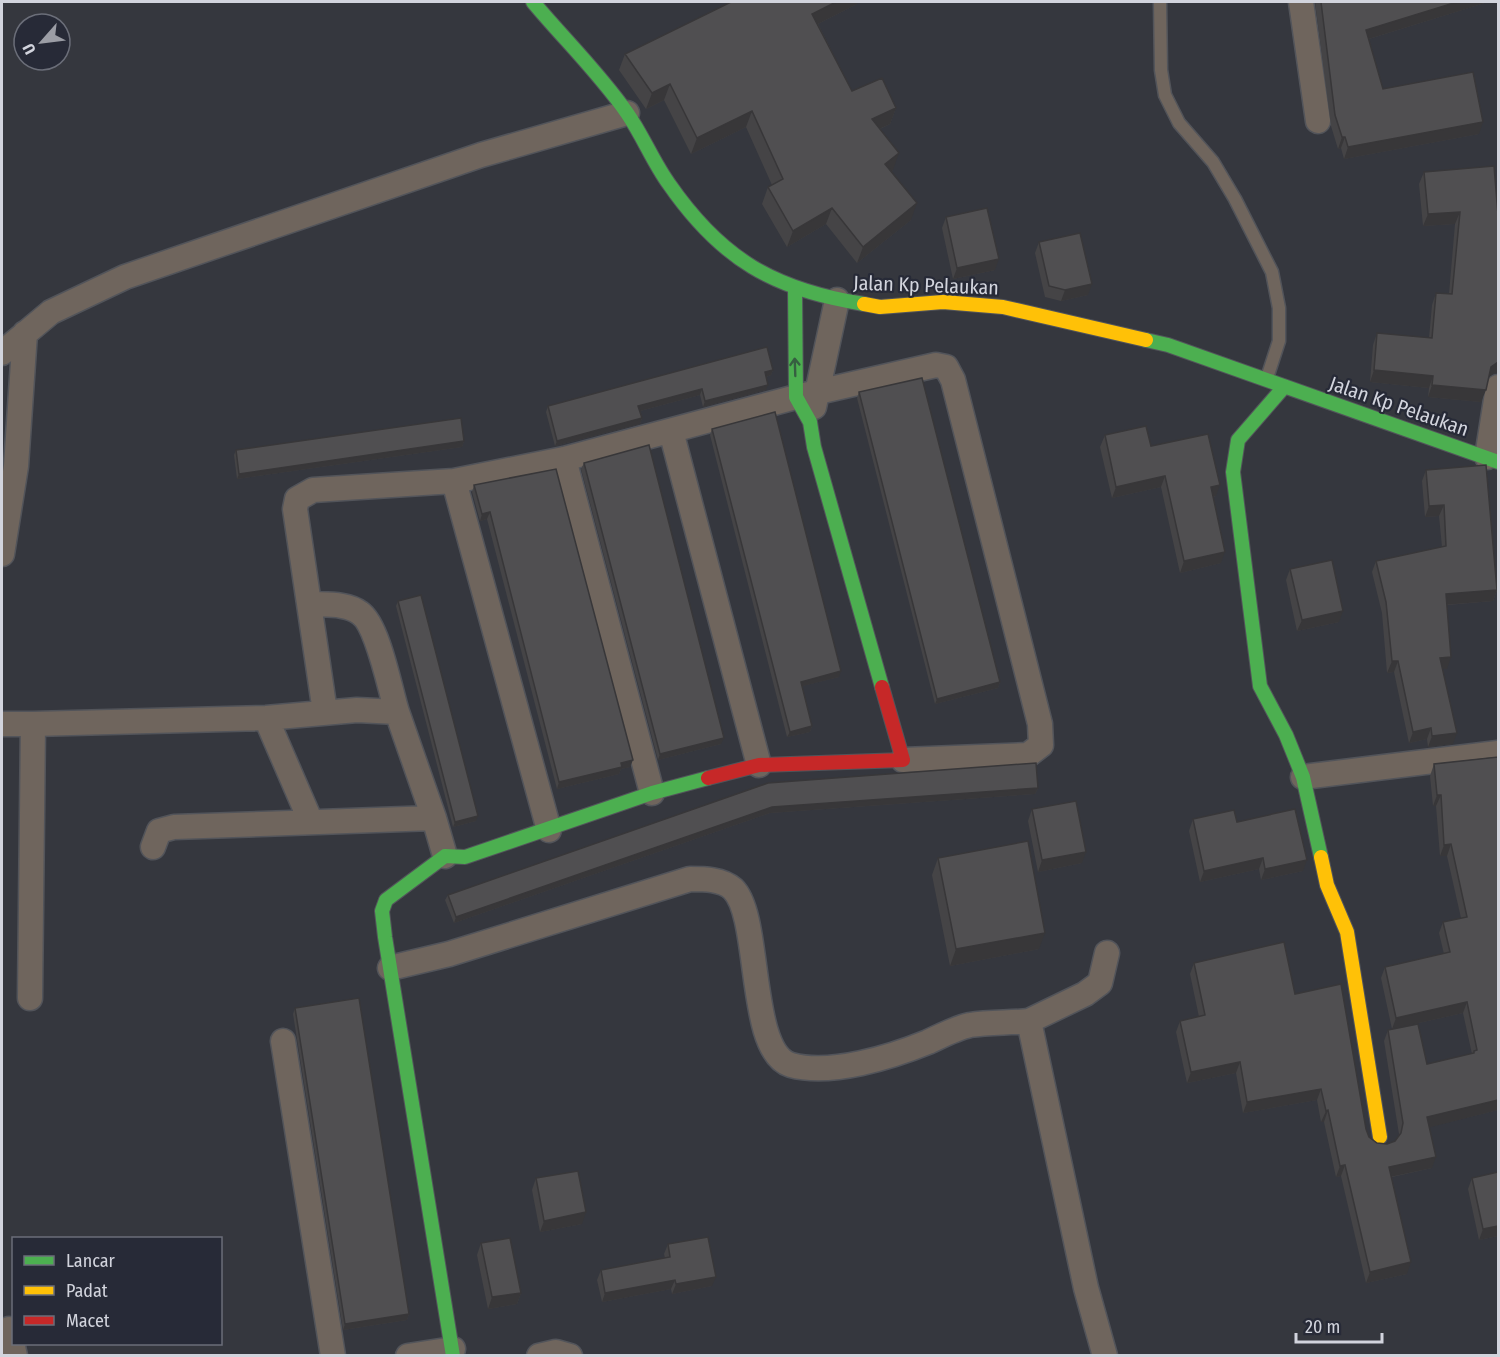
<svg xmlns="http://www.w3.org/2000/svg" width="1500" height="1357" font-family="'Fira Sans Condensed',sans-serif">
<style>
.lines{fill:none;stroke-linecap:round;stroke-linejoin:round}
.lane-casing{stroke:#52545a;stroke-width:15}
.street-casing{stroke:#52545a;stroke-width:27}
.fast-casing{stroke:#52545a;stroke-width:16}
.slow-casing{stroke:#52545a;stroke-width:16}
.jam-casing{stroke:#52545a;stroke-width:16}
.lane{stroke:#6f655d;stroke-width:12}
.street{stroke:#6f655d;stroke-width:24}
.fast{stroke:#4caf50;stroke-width:14}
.slow{stroke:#ffc107;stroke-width:14}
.jam{stroke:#c62828;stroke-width:14}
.wall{fill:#454446}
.shaded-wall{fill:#383739}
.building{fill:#504f51;stroke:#383739;stroke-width:1.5}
.oneway{stroke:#365f41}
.labels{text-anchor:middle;stroke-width:4.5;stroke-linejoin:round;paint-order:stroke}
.street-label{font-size:20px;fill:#d2d4dd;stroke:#272a37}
</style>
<rect width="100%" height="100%" fill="#35373e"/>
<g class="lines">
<!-- lane casing -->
<g class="lane-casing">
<path id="lane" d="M1160 2 1161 70 1165 95 1179 123 1213 162 1235 199 1272 272 1279 308V341L1267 378"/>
</g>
<!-- street casing -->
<g class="street-casing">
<path id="street" d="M1301 2 1318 121
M2 353 51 312 125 277 481 155 627 113
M814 407 837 300
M671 431 759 765
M1487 457 1498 387
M564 459 652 793
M454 481 549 830
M2 554 16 466 25 333
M310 604C326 605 347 603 360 613 378 625 390 690 397 712
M325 712 295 509 297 499 313 490 454 481 564 459 796 397 936 365 946 367 953 380 1040 724 1041 745 1028 755 903 760
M266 718 311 822
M2 724H33
M1303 777 1498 753
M153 847 159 831 174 827 434 818 445 856
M390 968 449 954 690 879C704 879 722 879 733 889 762 917 747 1052 791 1065 831 1076 891 1057 928 1042 941 1036 956 1028 970 1025 989 1022 1010 1023 1029 1021
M30 998 33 724 266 718 357 710 397 712 434 818
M283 1041 333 1356
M9 1329 15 1356
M408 1356 453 1349
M539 1356 556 1352 570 1356
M1105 1356 1086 1288 1029 1021 1085 994 1100 983 1107 953"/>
</g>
<!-- fast casing -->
<g class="fast-casing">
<path id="fast" d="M533 2C564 39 600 74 627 113 643 136 653 162 669 184 721 259 774 290 864 304
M795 289 796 397 810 422 814 447 882 687
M1146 340 1168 345 1498 462
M1284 387 1238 440 1233 472 1260 686 1286 735 1303 777 1321 857
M453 1356 385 937 382 911 386 900 445 856 465 857 652 793 708 778"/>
</g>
<!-- slow casing -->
<g class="slow-casing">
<path id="slow" d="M864 304 880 307 943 302 1003 307 1146 340
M1321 857 1327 885 1347 932 1380 1137"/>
</g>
<!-- jam casing -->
<g class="jam-casing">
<path id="jam" d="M708 778 759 765 903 760 882 687"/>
</g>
<!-- lane -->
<use href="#lane" class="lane"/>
<!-- street -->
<use href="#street" class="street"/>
<!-- fast -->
<use href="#fast" class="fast"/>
<!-- slow -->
<use href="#slow" class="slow"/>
<!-- jam -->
<use href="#jam" class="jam"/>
</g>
<!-- wall -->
<path class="wall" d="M1315 2H1488L1369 39 1383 89 1479 134 1344 159 1341 148 1338 149 1331 126Z
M857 4 818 24 852 91 896 108 890 124 880 129 893 170 891 171 911 220 857 263 826 224 787 247 762 204 768 187 772 185 746 127 691 154 664 100 646 109 619 70 625 54Z
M1424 172 1498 215V373L1493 374 1489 377 1481 402 1428 397 1429 388 1370 382 1373 345 1377 333 1429 338 1432 305 1436 293 1449 294 1455 224 1423 226 1419 184Z
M946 217 995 270 953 279 942 228Z
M1039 242 1088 295 1061 301 1045 297 1035 253Z
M773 370 771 375 766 377V390L703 407 700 395 640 411 642 418 640 424 555 446 546 412 548 406Z
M859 392 1000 682 998 688 935 704 857 398Z
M712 429 839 677 802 686 812 726 810 732 787 737 710 435Z
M1105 435 1151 446 1216 496 1213 497 1221 563 1180 573 1161 487 1112 498 1100 447Z
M464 441 462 447 237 479 234 455 236 450Z
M584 463 721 744 658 760 581 469Z
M1426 470 1497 590 1493 601 1447 605V669H1443L1453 744 1428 747 1427 739 1409 743 1394 672 1387 673 1382 613 1372 572 1376 561 1442 547 1439 516 1425 517 1422 481Z
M474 485 630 767 621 769 619 774 557 789 487 519 480 521 472 492Z
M1290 569 1339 622 1297 631 1286 580Z
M398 601 476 821 453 827 396 606Z
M1494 757 1498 1110 1429 1127 1432 1168 1392 1177 1407 1274 1366 1283 1341 1176 1336 1177 1324 1122H1321L1317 1100 1243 1113 1236 1073 1187 1083 1176 1032 1180 1021 1199 1017 1190 974 1194 963 1295 994 1369 1137 1377 1143 1387 1144 1395 1141 1398 1137 1399 1134 1384 1041 1388 1030 1427 1064 1472 1054 1463 1013 1392 1029 1381 978 1385 967 1444 954 1439 933 1443 922 1461 918 1447 856H1440L1436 806H1433L1430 776 1434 764Z
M768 783 1038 788 1035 794 770 813 454 923 445 900 448 895Z
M1032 809 1082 863 1038 872 1028 821Z
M1193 819 1237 822 1303 871 1261 880 1259 869 1200 882 1189 831Z
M938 858 1039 949 950 966 932 875Z
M295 1008 409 1314 407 1320 343 1330 293 1014Z
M536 1178 582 1224 540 1232 532 1190Z
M1472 1178 1498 1236 1479 1240 1468 1189Z
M481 1243 521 1293 517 1304 488 1309 477 1255Z
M668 1244 712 1286 672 1294 671 1289 602 1302 597 1280 601 1270 665 1258 664 1254Z"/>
<!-- shaded-wall -->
<path class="shaded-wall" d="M836 2H858L857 4 806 30 812 14Z
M1457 2H1488L1362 41 1366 30Z
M670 84 664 100 646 109 652 93Z
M896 108 890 124 866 135 872 119Z
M752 111 746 127 691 154 697 138Z
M1483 122 1479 134 1344 159 1348 147Z
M1342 137H1345L1341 148 1338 149Z
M899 153 893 170 879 181 885 164Z
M917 203 911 220 857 263 863 247Z
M832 208 826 224 787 247 793 231Z
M1460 212 1455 224 1423 226 1428 214Z
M999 259 995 270 953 279 957 268Z
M1092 284 1088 295 1061 301 1065 290Z
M1498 362V373L1493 374 1487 379 1491 367Z
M773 370 771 375 763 378 765 372Z
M1374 370 1433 376 1429 388 1370 382Z
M768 385 766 390 703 407 705 401Z
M1432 385 1486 390 1481 402 1428 397Z
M702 389 700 395 636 412 638 406Z
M642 418 640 424 555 446 557 441Z
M464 441 462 447 237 479 239 474Z
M1165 476 1161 487 1112 498 1116 487Z
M1220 485 1216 496 1207 498 1211 487Z
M1444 505 1439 516 1425 517 1429 506Z
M490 512 487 519 480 521 482 514Z
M1225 552 1221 563 1180 573 1184 561Z
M1497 590 1493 601 1442 605 1446 594Z
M1343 611 1339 622 1297 631 1302 620Z
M1451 657 1447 669H1436L1440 658Z
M1392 661H1398L1394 672 1387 673Z
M841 671 839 677 799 687 801 682Z
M1000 682 998 688 935 704 937 699Z
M812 726 810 732 787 737 790 732Z
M1431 728 1427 739 1409 743 1413 732Z
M1457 733 1453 744 1428 747 1432 736Z
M724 738 721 744 658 760 660 754Z
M633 760 630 767 621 769 619 774 557 789 559 782Z
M1038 788 1035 794 770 813 454 923 456 917 772 807Z
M1437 795H1441L1436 806H1433Z
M478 816 476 821 453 827 455 822Z
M1451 844 1447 856H1440L1444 845Z
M1086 852 1082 863 1038 872 1042 860Z
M1263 858 1259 869 1200 882 1204 871Z
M1307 860 1303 871 1261 880 1265 869Z
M1045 933 1039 949 950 966 956 949Z
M1467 1002 1463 1013 1392 1029 1396 1018Z
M1240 1062 1236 1073 1187 1083 1191 1072Z
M1321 1089 1317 1100 1243 1113 1247 1102Z
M1498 1100V1110L1423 1129 1427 1117Z
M1328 1110 1324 1122H1321L1326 1111Z
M1436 1157 1432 1168 1385 1178 1389 1167Z
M1345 1165 1341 1176 1336 1177 1340 1166Z
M586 1212 582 1224 540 1232 544 1221Z
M1498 1226V1236L1479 1240 1483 1229Z
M1411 1262 1407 1274 1366 1283 1370 1272Z
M716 1277 712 1286 672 1294 676 1284Z
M675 1280 671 1289 602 1302 605 1293Z
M521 1293 517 1304 488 1309 492 1297Z
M409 1314 407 1320 343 1330 345 1324Z"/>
<!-- building -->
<path class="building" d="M731 2H836L812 14 852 91 882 78 896 108 872 119 899 153 885 164 917 203 863 247 832 208 793 231 768 187 783 179 752 111 697 138 670 84 652 93 625 54Z
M1321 2H1457L1366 30 1383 89 1473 72 1483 122 1348 147 1345 137H1342L1335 115Z
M1494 166 1498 215V362L1491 367 1486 390 1432 385 1433 376 1374 370 1377 333 1432 338 1436 293 1452 294 1460 212 1428 214 1424 172Z
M987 208 999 259 957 268 946 217Z
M1080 233 1092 284 1065 290 1049 286 1039 242Z
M767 347 773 370 765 372 768 385 705 401 702 389 638 406 642 418 557 441 548 406Z
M922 378 1000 682 937 699 859 392Z
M775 412 841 671 801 682 812 726 790 732 712 429Z
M461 418 464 441 239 474 236 450Z
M1146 426 1151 446 1208 434 1220 485 1211 487 1225 552 1184 561 1165 476 1116 487 1105 435Z
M649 445 724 738 660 754 584 463Z
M1486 465 1497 590 1446 594 1451 657 1440 658 1457 733 1432 736 1431 728 1413 732 1398 661H1392L1386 602 1376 561 1446 546 1444 505 1429 506 1426 470Z
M556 469 633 760 621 763 622 767 559 782 490 512 482 514 474 485Z
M1332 560 1343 611 1302 620 1290 569Z
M421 595 478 816 455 822 398 601Z
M1498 757V1100L1427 1117 1436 1157 1389 1167 1411 1262 1370 1272 1345 1165 1340 1166 1328 1110 1326 1111 1321 1089 1247 1102 1240 1062 1191 1072 1180 1021 1205 1015 1194 963 1284 942 1295 994 1341 984 1366 1129 1369 1137 1377 1143 1387 1144 1395 1141 1401 1133 1403 1123 1388 1030 1418 1024 1427 1064 1474 1053V1051L1477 1050 1467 1002 1396 1018 1385 967 1450 952 1443 922 1467 917 1451 844 1444 845 1441 795H1437L1434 764Z
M1036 763 1038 788 772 807 456 917 448 895 768 783Z
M1076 801 1086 852 1042 860 1032 809Z
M1295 809 1307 860 1265 869 1263 858 1204 871 1193 819 1234 810 1237 822Z
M1028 841 1045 933 956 949 938 858Z
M359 998 409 1314 345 1324 295 1008Z
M578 1171 586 1212 544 1221 536 1178Z
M1498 1172V1226L1483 1229 1472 1178Z
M708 1237 716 1277 676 1284 675 1280 605 1293 601 1270 670 1257 668 1244Z
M510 1238 521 1293 492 1297 481 1243Z"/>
<!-- one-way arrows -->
<defs><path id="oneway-shaft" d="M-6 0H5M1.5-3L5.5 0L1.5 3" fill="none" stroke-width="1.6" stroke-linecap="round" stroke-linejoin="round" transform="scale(1.5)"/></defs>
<use class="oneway" href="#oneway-shaft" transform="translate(795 367) rotate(-92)"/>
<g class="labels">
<!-- street labels -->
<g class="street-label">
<text transform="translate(926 285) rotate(2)" y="7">Jalan Kp Pelaukan</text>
<text transform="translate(1399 406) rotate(19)" y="7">Jalan Kp Pelaukan</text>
</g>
</g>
<!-- border -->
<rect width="1500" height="1357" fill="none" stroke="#d2d4dd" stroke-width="6"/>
<!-- legend -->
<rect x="12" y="1237" width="210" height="108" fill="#272a37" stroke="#6b6e79" stroke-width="1.5"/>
<rect x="24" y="1256" width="30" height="9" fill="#4caf50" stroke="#6b6e79" stroke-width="1.5"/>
<text x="66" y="1267" font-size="18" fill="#d2d4dd">Lancar</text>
<rect x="24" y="1286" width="30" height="9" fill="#ffc107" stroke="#6b6e79" stroke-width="1.5"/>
<text x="66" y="1297" font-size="18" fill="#d2d4dd">Padat</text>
<rect x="24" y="1316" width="30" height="9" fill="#c62828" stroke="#6b6e79" stroke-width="1.5"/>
<text x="66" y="1327" font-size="18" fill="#d2d4dd">Macet</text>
<!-- north arrow -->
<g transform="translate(42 42) rotate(242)"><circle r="28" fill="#272a37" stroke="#6b6e79" stroke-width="1.5"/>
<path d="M0-4.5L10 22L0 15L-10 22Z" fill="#9b9da5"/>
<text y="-9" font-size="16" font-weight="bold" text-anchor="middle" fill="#d2d4dd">U</text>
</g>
<!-- scale -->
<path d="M1296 1333v9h86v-9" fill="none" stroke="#d2d4dd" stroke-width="3"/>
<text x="1305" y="1333" font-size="18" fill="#d2d4dd" stroke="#272a37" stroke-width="4.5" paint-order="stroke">20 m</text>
</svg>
